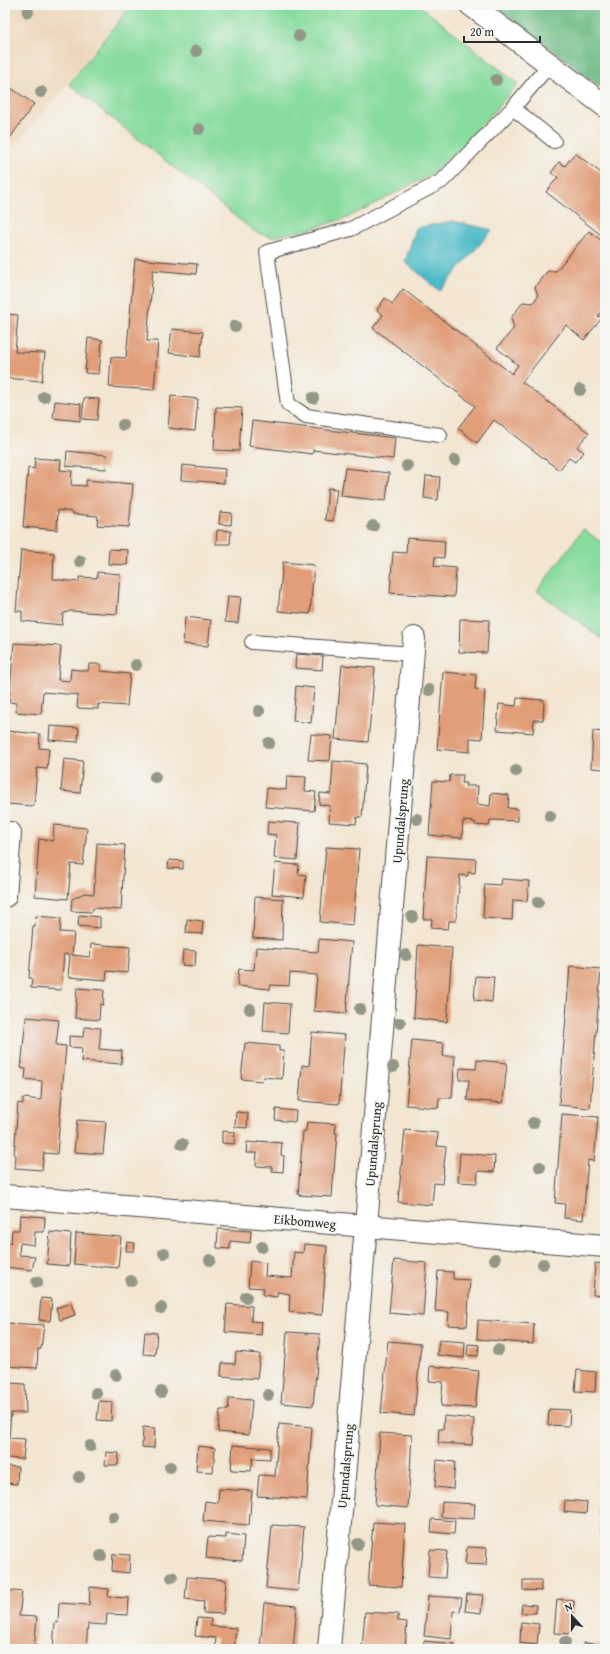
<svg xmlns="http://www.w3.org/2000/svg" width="610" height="1654" font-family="'Gentium Book Plus',serif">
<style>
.built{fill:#edd7bb}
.green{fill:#87dc9e;stroke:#598464}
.forest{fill:#6dbc85;stroke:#4c7458}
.water{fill:#4ebbc8;stroke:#3c737a}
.building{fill:#e19e79}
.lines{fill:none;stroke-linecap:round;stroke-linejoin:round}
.lane-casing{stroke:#494744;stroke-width:16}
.street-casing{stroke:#494744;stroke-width:24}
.secondary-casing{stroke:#494744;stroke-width:24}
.lane{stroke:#fff;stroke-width:14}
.street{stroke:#fff;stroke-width:22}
.secondary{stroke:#fff;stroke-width:22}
.tree{fill:#929786}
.labels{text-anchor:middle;stroke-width:3;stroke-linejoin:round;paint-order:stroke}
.street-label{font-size:13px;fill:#2b2b2b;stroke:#f6f6f2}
</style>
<rect width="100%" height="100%" fill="#f6f6f2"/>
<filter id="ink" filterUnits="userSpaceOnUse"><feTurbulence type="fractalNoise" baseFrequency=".025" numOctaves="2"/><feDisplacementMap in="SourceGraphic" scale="8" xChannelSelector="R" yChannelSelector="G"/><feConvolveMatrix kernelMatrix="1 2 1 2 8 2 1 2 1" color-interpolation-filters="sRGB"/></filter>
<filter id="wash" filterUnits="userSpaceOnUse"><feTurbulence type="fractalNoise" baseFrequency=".012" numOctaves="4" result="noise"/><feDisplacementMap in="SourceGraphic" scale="16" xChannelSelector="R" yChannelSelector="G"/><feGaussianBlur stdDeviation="0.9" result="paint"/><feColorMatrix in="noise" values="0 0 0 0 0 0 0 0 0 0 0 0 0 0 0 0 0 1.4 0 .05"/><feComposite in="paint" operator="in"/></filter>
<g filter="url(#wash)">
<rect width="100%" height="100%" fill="#f3e6d2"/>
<!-- built -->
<path class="built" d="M5 5H128L61 92 5 156Z"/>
<!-- green -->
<path class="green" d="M131 5H419L518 84 464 145 430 175 347 218 310 229 272 237 255 232 69 84Z
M583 529 605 545V641L537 591Z"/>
<!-- forest -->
<path class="forest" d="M494 5H605V90Z"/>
<!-- water -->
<path class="water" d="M453 221 492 230 440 291 405 262 416 228Z"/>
<g id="blocks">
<!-- building -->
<path class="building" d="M11 88 34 104 5 145V96Z
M575 153 605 176V238L546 192 558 177 551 173 559 162 565 166Z
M589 231 605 243V307L598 316 602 318 584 340 566 325 522 382 589 433 577 447 584 452 575 462 569 458 559 470 494 420 477 443 458 428 475 406 373 328 383 315 377 310 385 298 392 304 403 289 512 374 518 365 497 348 514 328 511 318 523 302 533 303 538 296 535 287 543 276 548 271H556Z
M135 259 197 264 196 274 153 270 147 341H158L154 390 109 387 111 357 126 358Z
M5 304H7V314L18 315 15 352 45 353 42 381 5 378Z
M172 329 203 332 200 357 169 353Z
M88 338 102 340 99 374 85 373Z
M171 396 198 399 195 431 168 428Z
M84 398 99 399 97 420 82 419Z
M55 401 81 404 80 421 53 418Z
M216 407 242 408 239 451 214 450Z
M252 421 395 438 393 459 313 450V454L249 446Z
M67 451 107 455 106 469 66 466Z
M35 458 61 460 60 470 72 471 71 485 86 486V480L133 484 129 527 97 525 98 516 73 514V512L58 510 57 530 23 527 28 468 34 469Z
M182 465 225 469 224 483 181 480Z
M345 468 389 473 386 501 341 496Z
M426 476 440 477 438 500 424 498Z
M328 488 337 489 333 521 325 520Z
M220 512 232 513 231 525 219 524Z
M217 530 231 531 230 544H216Z
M407 538 445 541 444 558 435 557 434 566 456 568 454 597 390 593 393 552 406 553Z
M109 549 128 550 127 565 108 564Z
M21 550 54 553 53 579 79 582V577L97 578V572L120 574 117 614 70 611 63 614 62 625 22 621V611H16Z
M283 562 314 565 310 614 278 611Z
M228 596 241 597 238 623 225 622Z
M185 617 211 620 208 646 183 644Z
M460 619 489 620 487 653 459 652Z
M14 643 61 646 58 680 70 681 71 669 88 671 89 664H101V671L130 674 127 706 98 704V709L77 708 78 695 43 692 41 714 16 712V703L9 702Z
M296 654 323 656 322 670 295 668Z
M342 665 375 668 368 742 335 739Z
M443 672 476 675 475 689 485 690 482 739 470 738V752L437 749Z
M296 686 314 688 311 723 293 721Z
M517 698 544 700 543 720H534L533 733 497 730 499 704 516 706Z
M50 726 79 728 78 742 49 740Z
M7 731 40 734 39 748 49 749 47 769 37 768 34 806 6 804 5 752Z
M593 731 605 732V769L591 768Z
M311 734 332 736 330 761 308 760Z
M64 759 83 761 80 793 61 791Z
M333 761 366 764 362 817H357L356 824 329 822 330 806 319 804 320 793 331 794Z
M450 775H463L462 783H466L465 786H478L477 804 490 806 491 793 509 795 508 808 518 809V821L490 820 489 826 475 825V822L463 821 462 838 429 835 433 781 449 782Z
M287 776 306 777 305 791 316 792 314 811 265 807 267 788 286 790Z
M268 821 300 823 297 860 274 858 276 835 267 834Z
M54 825 87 828 83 865 71 864 68 899 35 896 39 839 53 841Z
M97 843 125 845 121 910 93 908 92 912 71 911 72 899 84 893 94 894Z
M326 847 359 849 353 925 320 922Z
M427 856 476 859 475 873 468 872V876L460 875 456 921H449L448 929 431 928 432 919H423Z
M169 860 183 861V869L168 868Z
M275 863 299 865 298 874 306 875 304 897 272 894Z
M502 879 529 881 527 901 513 900 512 920 483 918 485 884 501 885Z
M255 897 283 899 282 940 253 938Z
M79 915 100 917V928L78 926Z
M36 916 61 918 60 932 74 933 72 955 90 957 91 944 130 947 128 973 107 971 106 980 68 977 70 955 64 954 61 990 31 988 32 978H29L33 926H35Z
M187 919 203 921 202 934 186 933Z
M319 939 352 942 346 1014 314 1011 317 975 290 973 289 986 271 985 270 989 237 986 239 969 254 970 256 947 318 952Z
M418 945 452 948 447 1022 414 1018Z
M183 950 196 951 195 966 182 965Z
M570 966 601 969 590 1108 559 1105Z
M476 976 494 977 492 1002 474 1000Z
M77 988 104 990 103 1005 100 1004 99 1020 75 1018Z
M265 1002 290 1004 288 1033 263 1031Z
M26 1017 59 1020 56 1045 66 1046 57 1154 44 1153 42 1170 15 1168 16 1155H14L18 1103 23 1104V1098L41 1100 42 1081 25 1079 26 1069 21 1068Z
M84 1027 101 1028 99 1049 122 1051 121 1064 81 1061 82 1048 69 1047V1036L83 1037Z
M312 1032 345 1035 339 1104 299 1101 302 1065 309 1066Z
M412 1040 444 1043 443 1056H455L452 1098H439L438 1108 406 1105Z
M245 1043 279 1046V1051H284L282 1079 263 1077 262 1081 241 1079Z
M477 1060 507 1063 503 1103 467 1100 469 1080H459L460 1068 476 1069Z
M276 1109 296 1111 295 1122 275 1120Z
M236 1112 248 1113 247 1128 235 1127Z
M562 1114 598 1117 594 1161 588 1160 583 1220 564 1218 565 1204 555 1203Z
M77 1120 106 1122 103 1154 74 1152Z
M307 1122 336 1124 335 1133H337L332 1197 298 1195 303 1131H306Z
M405 1130 438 1133 437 1146 446 1147 442 1184 434 1183 432 1205 398 1202Z
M222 1131 235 1132 234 1144 222 1143Z
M258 1141 282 1143 281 1155 284 1156 283 1172 272 1171V1167L256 1166 257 1153H246L247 1142 258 1143Z
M460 1153 495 1156 494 1172 478 1171 477 1183 458 1182Z
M20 1215 45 1217 44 1232H35L34 1245 20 1243 19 1255 35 1256 32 1270 5 1267V1242L11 1243 12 1230H19Z
M218 1229 251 1231 250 1243 230 1241V1249L217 1248Z
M50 1232 71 1234 69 1266 47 1264Z
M76 1233 121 1237 118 1268 74 1264Z
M127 1242 135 1243 134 1251H126Z
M304 1244 327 1246 322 1315 289 1312 290 1294 277 1292V1297L263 1295 264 1288 248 1287 250 1261 266 1263 265 1276 292 1278 294 1252 303 1253Z
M394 1260 427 1263 423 1316 389 1313Z
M595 1263 605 1264V1296L593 1295Z
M438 1271 453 1272V1279L470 1280 467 1326 448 1325 449 1312 435 1311Z
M41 1298 52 1299 50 1321 39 1320Z
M71 1303 75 1315 60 1320 56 1308Z
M227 1304 252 1306 251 1321 262 1322 261 1335 225 1332Z
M478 1320 534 1324 533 1344 477 1339Z
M5 1323 44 1325 41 1349H38L37 1368 5 1366Z
M145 1332 157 1333 155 1355 143 1354Z
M287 1332 320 1334 313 1406 281 1403Z
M439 1340 465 1342 464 1358 437 1355Z
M388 1341 421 1344 414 1416 381 1413Z
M468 1344 479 1345 478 1356 467 1355Z
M236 1352 260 1354 257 1379 221 1376 222 1363 235 1364Z
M430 1366 479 1371 475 1408 441 1406 443 1382 429 1381Z
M577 1370 596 1372 595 1392 575 1391Z
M5 1373H11L10 1383 25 1384 26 1413H11L9 1438 25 1439 23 1459 5 1458Z
M229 1398 252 1400 249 1435 218 1432 220 1410H228Z
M99 1401 112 1402 111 1421 97 1420Z
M549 1409 570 1410 569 1426 548 1425Z
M444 1416 474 1419 472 1445 438 1443 439 1429H443Z
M279 1424 312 1427 307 1499 257 1496 259 1475 275 1476Z
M143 1427 155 1428 154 1448 142 1447Z
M380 1433 412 1435 408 1508 375 1505Z
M233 1445 270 1448V1459L253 1458 251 1471 231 1470Z
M198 1446 215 1448 213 1472 196 1471Z
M106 1452 119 1453 118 1465H105Z
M437 1460 455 1462 453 1489 435 1487Z
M5 1466 18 1467 17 1484 5 1483Z
M219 1489 252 1491 249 1525 203 1521 205 1501 218 1503Z
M565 1500 587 1502 586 1514 564 1512Z
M442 1502 475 1504 474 1519 441 1517Z
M602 1510H605V1533L601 1532Z
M432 1519 455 1521 454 1534 431 1532Z
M373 1522 405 1524 401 1587 368 1585Z
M272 1525 304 1527 298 1591 266 1588Z
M226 1534 244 1536 242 1561 206 1558 208 1537 226 1538Z
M467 1547 487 1548 486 1565 465 1564Z
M430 1550 447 1551 445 1578 428 1577Z
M113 1554 130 1555 129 1573 112 1571Z
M187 1577 226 1580 223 1614 203 1613 204 1601 185 1599Z
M523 1580H541V1591L523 1590Z
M90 1587 109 1589 108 1597 129 1598 128 1615 107 1614 106 1625 88 1624 86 1649H53L55 1622 58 1623 59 1603 89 1605Z
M5 1590 22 1592 19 1616 37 1617 34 1649 5 1648Z
M467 1594 483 1595 481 1613 465 1611Z
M428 1596 462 1598 460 1612 453 1611 451 1639 424 1636Z
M557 1599 574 1601 571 1634 554 1633Z
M264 1603 297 1606 293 1649H260Z
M522 1604 536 1605V1613H521Z
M365 1612 398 1614V1621L407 1622 405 1649H362Z
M197 1618 211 1619 210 1626 236 1628 234 1649H215L216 1638 195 1636Z
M521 1622 539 1624 537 1645 520 1643Z
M424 1641 455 1644V1649H423Z
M583 1643 605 1645V1649H583Z"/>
</g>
</g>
<g filter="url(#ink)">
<use href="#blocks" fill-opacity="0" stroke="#494744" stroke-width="1"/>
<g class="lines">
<!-- lane casing -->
<g class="lane-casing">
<path id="lane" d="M513 108 554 141
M440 435 306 416 288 404 267 252 351 229 442 181 513 108 550 64
M252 642 413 654"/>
</g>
<!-- street casing -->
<g class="street-casing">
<path id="street" d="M5 833H10L5 896
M5 1196 605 1246
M329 1649 366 1226 414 638"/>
</g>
<!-- secondary casing -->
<g class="secondary-casing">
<path id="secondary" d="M471 5 605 106"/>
</g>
<!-- lane -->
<use href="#lane" class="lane"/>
<!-- street -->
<use href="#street" class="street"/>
<!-- secondary -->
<use href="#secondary" class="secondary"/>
</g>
<!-- trees -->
<g class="tree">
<circle cx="28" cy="12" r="6"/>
<circle cx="299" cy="36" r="6"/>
<circle cx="196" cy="51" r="6"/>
<circle cx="496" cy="80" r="6"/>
<circle cx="41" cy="92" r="6"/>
<circle cx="199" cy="129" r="6"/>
<circle cx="235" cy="326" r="6"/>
<circle cx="580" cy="390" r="6"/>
<circle cx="44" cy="397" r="6"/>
<circle cx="313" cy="398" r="6"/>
<circle cx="123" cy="425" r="6"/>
<circle cx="455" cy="460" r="6"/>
<circle cx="407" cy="466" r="6"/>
<circle cx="373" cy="526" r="6"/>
<circle cx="80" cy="561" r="6"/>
<circle cx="136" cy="665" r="6"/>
<circle cx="429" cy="690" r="6"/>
<circle cx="259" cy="711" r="6"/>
<circle cx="269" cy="743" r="6"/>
<circle cx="516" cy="771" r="6"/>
<circle cx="155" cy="777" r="6"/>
<circle cx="550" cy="816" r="6"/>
<circle cx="417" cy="819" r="6"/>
<circle cx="538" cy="902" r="6"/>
<circle cx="412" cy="917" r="6"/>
<circle cx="406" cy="955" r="6"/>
<circle cx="250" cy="1009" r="6"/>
<circle cx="360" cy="1009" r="6"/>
<circle cx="400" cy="1023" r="6"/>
<circle cx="393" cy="1067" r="6"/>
<circle cx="533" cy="1123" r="6"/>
<circle cx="182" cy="1144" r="6"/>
<circle cx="540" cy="1167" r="6"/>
<circle cx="262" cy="1247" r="6"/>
<circle cx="164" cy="1253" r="6"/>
<circle cx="495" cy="1259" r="6"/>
<circle cx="210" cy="1260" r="6"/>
<circle cx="543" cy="1264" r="6"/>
<circle cx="131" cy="1281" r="6"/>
<circle cx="37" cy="1282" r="6"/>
<circle cx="246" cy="1297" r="6"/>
<circle cx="161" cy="1308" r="6"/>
<circle cx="498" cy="1350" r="6"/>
<circle cx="116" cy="1375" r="6"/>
<circle cx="161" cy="1392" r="6"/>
<circle cx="96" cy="1393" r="6"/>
<circle cx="268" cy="1395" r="6"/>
<circle cx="90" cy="1446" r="6"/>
<circle cx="170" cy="1467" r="6"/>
<circle cx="79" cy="1477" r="6"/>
<circle cx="113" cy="1517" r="6"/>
<circle cx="358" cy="1544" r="6"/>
<circle cx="101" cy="1556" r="6"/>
<circle cx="172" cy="1577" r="6"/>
<circle cx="565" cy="1642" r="6"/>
</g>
</g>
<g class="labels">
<!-- street labels -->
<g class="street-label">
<text transform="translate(400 821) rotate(-85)" y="5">Upundalsprung</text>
<text transform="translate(373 1144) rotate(-85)" y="5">Upundalsprung</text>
<text transform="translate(305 1221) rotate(5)" y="5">Eikbomweg</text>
<text transform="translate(345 1466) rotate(-85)" y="5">Upundalsprung</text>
</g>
</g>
<!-- margin -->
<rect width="610" height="1654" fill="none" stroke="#f6f6f2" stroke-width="20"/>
<!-- north arrow -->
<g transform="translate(572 1616) rotate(339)" stroke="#f6f6f2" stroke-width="3" paint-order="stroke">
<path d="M0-3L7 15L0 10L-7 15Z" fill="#2b2b2b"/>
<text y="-6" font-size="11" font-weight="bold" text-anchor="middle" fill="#2b2b2b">N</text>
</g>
<!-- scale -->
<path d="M464 36v6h76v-6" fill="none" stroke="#2b2b2b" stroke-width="2"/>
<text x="470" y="36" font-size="12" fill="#2b2b2b" stroke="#f6f6f2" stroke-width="3" paint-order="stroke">20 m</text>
</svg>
